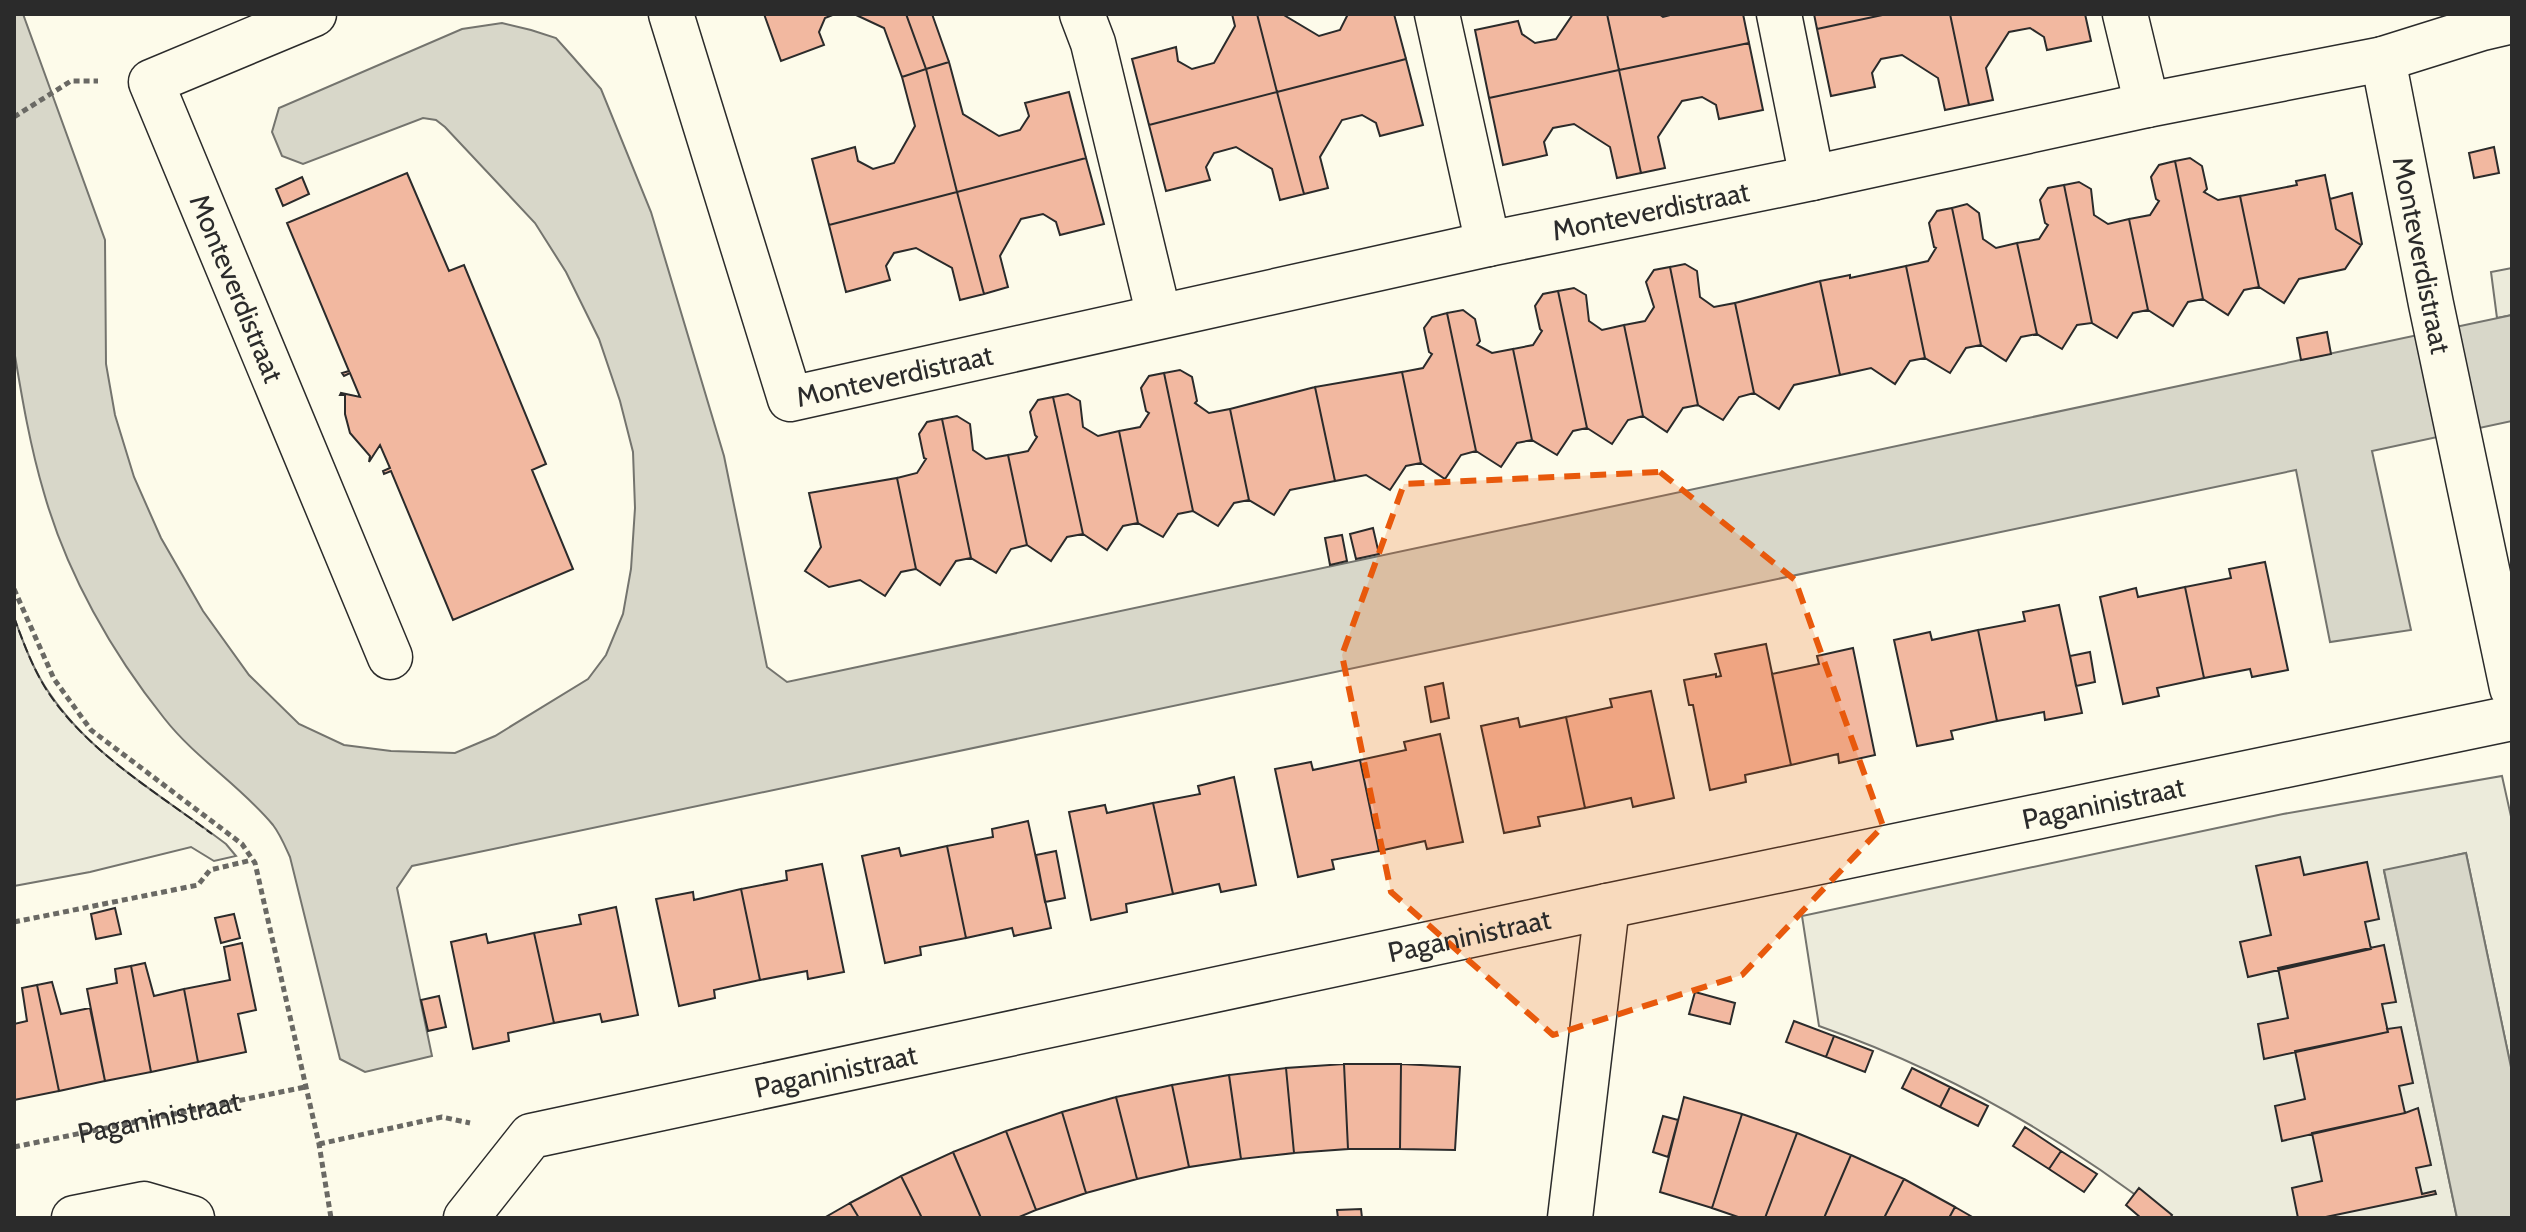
<svg xmlns="http://www.w3.org/2000/svg" width="2526" height="1232" font-family="Cabin,sans-serif">
<style>
.green{fill:#ecebdb;stroke:#74746e;stroke-width:2}
.water{fill:#d8d7c9;stroke:#74746e;stroke-width:2}
.building{fill:#f2b8a0;stroke:#2b2b2b;stroke-width:2}
.lines{fill:none;stroke-linecap:round;stroke-linejoin:round}
.minor-casing{stroke:#2b2b2b;stroke-width:47}
.path{stroke:#6a6964;stroke-width:5;stroke-dasharray:6 4;stroke-linecap:butt}
.minor{stroke:#fdfbea;stroke-width:44}
.fence{stroke:#2b2b2b;stroke-width:2;stroke-dasharray:10 4;stroke-linecap:butt}
.marked{fill:#e8590c;fill-opacity:0.2;stroke:#e8590c;stroke-width:6;stroke-dasharray:16 10;stroke-linejoin:round}
.labels{text-anchor:middle;stroke-width:6;stroke-linejoin:round;paint-order:stroke}
.street-label{font-size:28px;fill:#2b2b2b;stroke:#fdfbea}
</style>
<rect width="100%" height="100%" fill="#fdfbea"/>
<!-- green -->
<path class="green" d="M2512 268V315L2497 318 2491 272Z
M14 617C23 642 34 672 50 694 93 758 166 798 226 844L236 856 214 861 191 847 90 872 14 886Z
M2502 776 2512 821V1072L2466 853 2384 871 2457 1218H2166C2061 1136 1944 1070 1819 1026L1802 916 2283 814Z"/>
<!-- water -->
<path class="water" d="M14 14H23L105 240 106 364 115 415 134 477 161 538 203 611 249 675 299 724 344 745 391 751 455 753 495 736 588 679 606 655 623 614 631 569 635 508 633 452 620 401 599 339 566 272 535 223 445 127 436 120 423 118 303 164 282 156 272 132 279 108 462 29 502 23 531 30 556 38 572 56 601 89 651 212 724 456 767 667 787 682 2512 315V421L2372 451 2411 630 2330 642 2296 470 412 866 397 888 432 1056 365 1072 340 1059 290 857C285 846 280 834 273 825 240 785 196 759 164 718 112 653 67 574 44 493 30 446 22 398 14 350Z
M2466 853 2512 1072V1218H2457L2384 870Z"/>
<!-- building -->
<path class="building" d="M764 14H835L825 18 819 32 824 45 781 61Z
M854 14H906L926 69 902 77 884 28Z
M906 14H932L949 62 926 69Z
M1232 14H1257L1277 92 1149 125 1132 59 1176 47 1178 61 1192 69 1214 63 1235 26Z
M1257 14H1282L1319 36 1340 30 1348 14H1394L1406 59 1277 92Z
M1573 14H1607L1619 70 1489 98 1475 30 1518 21 1522 34 1535 43 1556 39Z
M1607 14H1659L1663 17 1674 14H1743L1749 43 1619 70Z
M1814 14H1887L1817 29Z
M1887 14H1950L1969 105 1945 110 1938 78 1902 55 1881 59 1872 73 1875 87 1831 96 1817 29Z
M1950 14H2085L2091 41 2047 50 2044 37 2030 28 2009 32 1986 68 1993 100 1969 105Z
M1749 43 1763 110 1719 119 1716 105 1702 97 1682 101 1658 137 1665 168 1641 173 1619 70Z
M1406 59 1423 125 1380 136 1376 123 1362 115 1342 120 1320 157 1328 188 1304 194 1277 92Z
M949 62 963 114 999 136 1020 130 1029 116 1025 103 1069 92 1086 158 957 192 926 69Z
M926 69 957 192 829 225 812 159 855 147 858 161 873 169 894 163 915 126 902 77Z
M1619 70 1641 173 1617 178 1610 147 1574 124 1553 128 1544 142 1547 155 1503 165 1489 98Z
M1277 92 1304 194 1280 200 1272 169 1236 147 1214 153 1206 167 1210 180 1166 191 1149 125Z
M2494 147 2499 173 2474 178 2469 153Z
M1086 158 1104 224 1060 235 1056 222 1043 214 1021 219 1000 256 1008 287 984 294 957 192Z
M2190 158 2202 166 2207 189 2204 192 2218 200 2240 196 2259 287 2244 290 2228 315 2203 299 2175 161Z
M2175 161 2203 299 2188 302 2173 326 2148 310 2129 219 2150 215 2159 201 2156 199 2151 177 2159 165Z
M407 173 449 271 464 265 546 464 532 470 573 569 453 620 391 471 384 474 383 471 390 468 380 445 369 462 370 456 350 433 345 414V395H340L341 393 360 397 350 373 344 376 342 373 349 371 287 223Z
M2325 175 2336 229 2361 245 2345 269 2299 279 2284 303 2259 287 2240 196 2297 185 2296 181Z
M302 177 309 194 283 206 276 189Z
M2079 182 2091 189 2094 215 2108 224 2129 219 2148 310 2133 313 2117 338 2092 323 2064 185Z
M2064 185 2092 323 2077 325 2062 349 2037 334 2017 243 2039 239 2048 225 2045 223 2040 200 2048 188Z
M957 192 984 294 960 300 952 268 916 248 894 253 886 266 890 280 846 292 829 225Z
M2352 193 2362 244 2361 245 2336 229 2330 199Z
M1967 204 1979 213 1983 239 1996 248 2017 243 2037 334 2021 337 2006 361 1981 345 1952 208Z
M1952 208 1981 345 1966 348 1950 373 1925 358 1906 266 1928 261 1936 248 1934 247 1929 223 1937 211Z
M1685 264 1697 271 1700 297 1714 307 1735 303 1754 393 1739 397 1723 420 1698 405 1670 267Z
M1906 266 1925 358 1910 361 1895 384 1871 368 1840 375 1820 281 1850 275V278Z
M1670 267 1698 405 1683 408 1667 432 1643 416 1624 325 1645 321 1654 307 1646 282 1654 270Z
M1820 281 1840 375 1794 385 1779 409 1754 393 1735 303Z
M1574 288 1586 295 1589 321 1602 330 1624 325 1643 416 1628 420 1612 444 1587 428 1558 291Z
M1558 291 1587 428 1573 431 1557 455 1532 440 1513 349 1533 345 1542 331 1540 329 1535 306 1543 294Z
M1463 310 1475 319 1480 341 1477 345 1492 353 1513 349 1532 440 1517 443 1501 467 1476 451 1447 313Z
M1447 313 1476 451 1461 455 1445 479 1421 463 1402 372 1423 368 1432 354 1429 352 1424 328 1432 317Z
M2327 332 2331 354 2301 360 2297 338Z
M1180 370 1192 377 1197 401 1195 403 1209 413 1230 409 1249 500 1234 503 1218 526 1193 511 1164 373Z
M1402 372 1421 463 1406 466 1390 490 1366 475 1335 481 1315 387Z
M1164 373 1193 511 1178 514 1163 537 1138 523 1119 431 1140 427 1149 413 1146 411 1141 388 1149 376Z
M1315 387 1335 481 1290 490 1274 515 1249 500 1230 409Z
M1068 394 1080 401 1083 427 1098 436 1119 431 1138 523 1123 526 1107 550 1083 534 1053 397Z
M1053 397 1083 534 1067 537 1051 561 1027 545 1008 455 1028 451 1037 437 1035 435 1030 412 1038 400Z
M957 416 970 424 973 450 986 459 1008 455 1027 545 1011 549 996 573 971 558 942 419Z
M942 419 971 558 956 561 940 585 916 569 897 478 917 473 926 459 924 458 919 434 927 422Z
M897 478 916 569 901 572 885 596 860 580 829 587 805 571 821 547 809 493Z
M1373 528 1379 554 1356 559 1350 534Z
M1342 535 1347 561 1330 565 1325 538Z
M2265 562 2288 670 2252 677 2250 669 2204 678 2185 587 2231 578 2229 569Z
M2185 587 2204 678 2157 688 2159 696 2123 704 2100 597 2136 588 2138 597Z
M2059 605 2082 713 2045 720 2044 712 1997 721 1978 630 2025 621 2023 612Z
M1978 630 1997 721 1951 731 1953 739 1917 746 1894 640 1930 632 1932 640Z
M1766 644 1791 765 1745 775 1746 782 1710 790 1693 705H1689L1684 680 1716 674V677L1721 676 1715 654Z
M1853 648 1875 755 1839 763 1838 754 1791 765 1772 674 1819 664 1817 656Z
M2090 652 2095 682 2076 686 2070 656Z
M1443 683 1449 718 1431 722 1425 687Z
M1651 691 1674 798 1633 807 1631 798 1585 808 1566 717 1612 707 1610 699Z
M1566 717 1585 808 1538 817 1540 826 1504 833 1481 726 1518 718 1520 727Z
M1440 734 1463 842 1427 849 1425 841 1379 851 1360 760 1406 750 1404 742Z
M1360 760 1379 851 1332 860 1334 869 1298 877 1275 769 1311 762 1313 770Z
M1234 777 1256 885 1221 892 1219 884 1173 894 1153 803 1200 794 1198 786Z
M1153 803 1173 894 1126 904 1127 912 1091 920 1069 812 1105 805 1107 813Z
M1028 821 1051 928 1014 936 1012 928 966 938 947 846 993 837 992 829Z
M947 846 966 938 920 947 921 955 885 963 862 856 899 848 901 856Z
M1056 851 1065 898 1045 902 1036 855Z
M2300 857 2304 875 2367 862 2379 919 2365 922 2371 949 2248 977 2240 942 2271 935 2256 866Z
M822 864 844 972 808 979 807 971 760 980 741 889 787 880 786 871Z
M741 889 760 980 714 990 715 998 679 1006 656 899 693 892 694 900Z
M616 907 638 1015 602 1022 600 1014 554 1023 534 933 581 924 579 915Z
M115 908 121 934 96 939 91 914Z
M234 914 240 938 221 943 215 918Z
M534 933 554 1023 508 1033 509 1041 473 1049 451 942 486 934 488 943Z
M242 943 256 1010 238 1014 246 1052 198 1062 184 989 230 980 224 947Z
M2384 945 2396 1002 2382 1004 2388 1032 2264 1059 2258 1024 2288 1018 2278 968Z
M145 963 154 996 184 989 198 1062 151 1072 131 966Z
M131 966 151 1072 105 1081 87 989 117 983 115 969Z
M52 982 61 1014 90 1008 105 1081 59 1091 37 985Z
M37 985 59 1091 14 1100V1024L27 1021 22 988Z
M1695 992 1735 1003 1730 1024 1689 1014Z
M439 996 446 1027 428 1031 421 1000Z
M1794 1021 1834 1036 1826 1057 1786 1042Z
M2401 1027 2413 1083 2399 1086 2405 1113 2282 1141 2275 1106 2305 1099 2295 1051 2388 1032 2387 1029Z
M1834 1036 1873 1051 1865 1072 1826 1057Z
M1344 1064 1348 1149 1294 1153 1286 1068Z
M1344 1064H1401L1400 1149H1348Z
M1401 1064 1460 1067 1455 1150 1400 1149Z
M1286 1068 1294 1153 1241 1159 1229 1075Z
M1912 1068 1950 1087 1940 1107 1902 1088Z
M1229 1075 1241 1159 1189 1167 1172 1085Z
M1172 1085 1189 1167 1137 1179 1116 1097Z
M1950 1087 1988 1106 1978 1126 1940 1107Z
M1116 1097 1137 1179 1086 1193 1062 1112Z
M1684 1097 1742 1114 1712 1208 1660 1192Z
M2418 1108 2431 1165 2416 1168 2422 1194 2435 1191 2436 1194 2321 1218H2298L2292 1188 2322 1181 2312 1133 2405 1113Z
M1062 1112 1086 1193 1036 1210 1006 1131Z
M1742 1114 1797 1133 1765 1218H1741L1712 1208Z
M1663 1116 1678 1120 1668 1157 1653 1152Z
M2025 1127 2061 1151 2049 1169 2013 1146Z
M1006 1131 1036 1210 1017 1218H981L953 1152Z
M1797 1133 1851 1155 1824 1218H1765Z
M2061 1151 2097 1174 2084 1192 2049 1169Z
M953 1152 981 1218H922L901 1176Z
M1851 1155 1904 1179 1884 1218H1824Z
M901 1176 922 1218H859L850 1203Z
M1904 1179 1955 1207 1949 1218H1884Z
M2139 1188 2172 1215 2170 1218H2141L2126 1205Z
M850 1203 859 1218H824Z
M1955 1207 1974 1218H1949Z
M1361 1209 1362 1218H1338L1337 1210Z"/>
<g class="lines">
<!-- minor casing -->
<g class="minor-casing">
<g id="minor">
<path id="s2" d="M314 14 151 82 390 657"/>
<path id="s3" d="M671 14 790 399 1488 244 1812 178 2147 105 2383 59 2431 304 2512 688"/>
<path d="M1082 14 1093 43 1159 316"/>
<path d="M1437 14 1488 244"/>
<path d="M1779 14 1812 178"/>
<path d="M2125 14 2147 105"/>
<path d="M2383 59 2482 28 2512 21"/>
<path d="M74 1218 144 1204 192 1218"/>
<path id="s4" d="M466 1218 531 1136 1607 906 2512 718"/>
<path d="M1570 1218 1607 906"/>
</g>
</g>
<!-- path -->
<g class="path">
<path d="M14 117 71 81H98"/>
<path d="M14 589 54 679 91 730 242 844 255 863 319 1144 331 1218"/>
<path d="M14 922 198 885 210 870 252 860"/>
<path d="M319 1144 442 1117 470 1123"/>
<path id="s1" d="M14 1147 305 1087"/>
</g>
<!-- minor -->
<use href="#minor" class="minor"/>
<!-- fence -->
<path class="fence" d="M14 617C23 642 34 672 50 695 90 753 156 792 212 834"/>
</g>
<!-- marked area -->
<path class="marked" d="M1660 472 1795 580 1883 826 1742 975 1553 1035 1391 892 1342 655 1404 484Z"/>
<g class="labels">
<!-- street labels -->
<g class="street-label">
<text dy="10" stroke="none"><textPath href="#s3" startOffset="1284">Monteverdistraat</textPath></text>
<text dy="10" stroke="none"><textPath href="#s3" startOffset="2232">Monteverdistraat</textPath></text>
<text dy="10" stroke="none"><textPath href="#s2" startOffset="400">Monteverdistraat</textPath></text>
<text dy="10" stroke="none"><textPath href="#s3" startOffset="510">Monteverdistraat</textPath></text>
<text dy="10" stroke="none"><textPath href="#s4" startOffset="1712">Paganinistraat</textPath></text>
<text dy="10" stroke="none"><textPath href="#s4" startOffset="1064">Paganinistraat</textPath></text>
<text dy="10" stroke="none"><textPath href="#s4" startOffset="416">Paganinistraat</textPath></text>
<text dy="10" stroke="none"><textPath href="#s1" startOffset="148">Paganinistraat</textPath></text>
</g>
</g>
<!-- border -->
<rect width="2526" height="1232" fill="none" stroke="#2b2b2b" stroke-width="32"/>
</svg>
